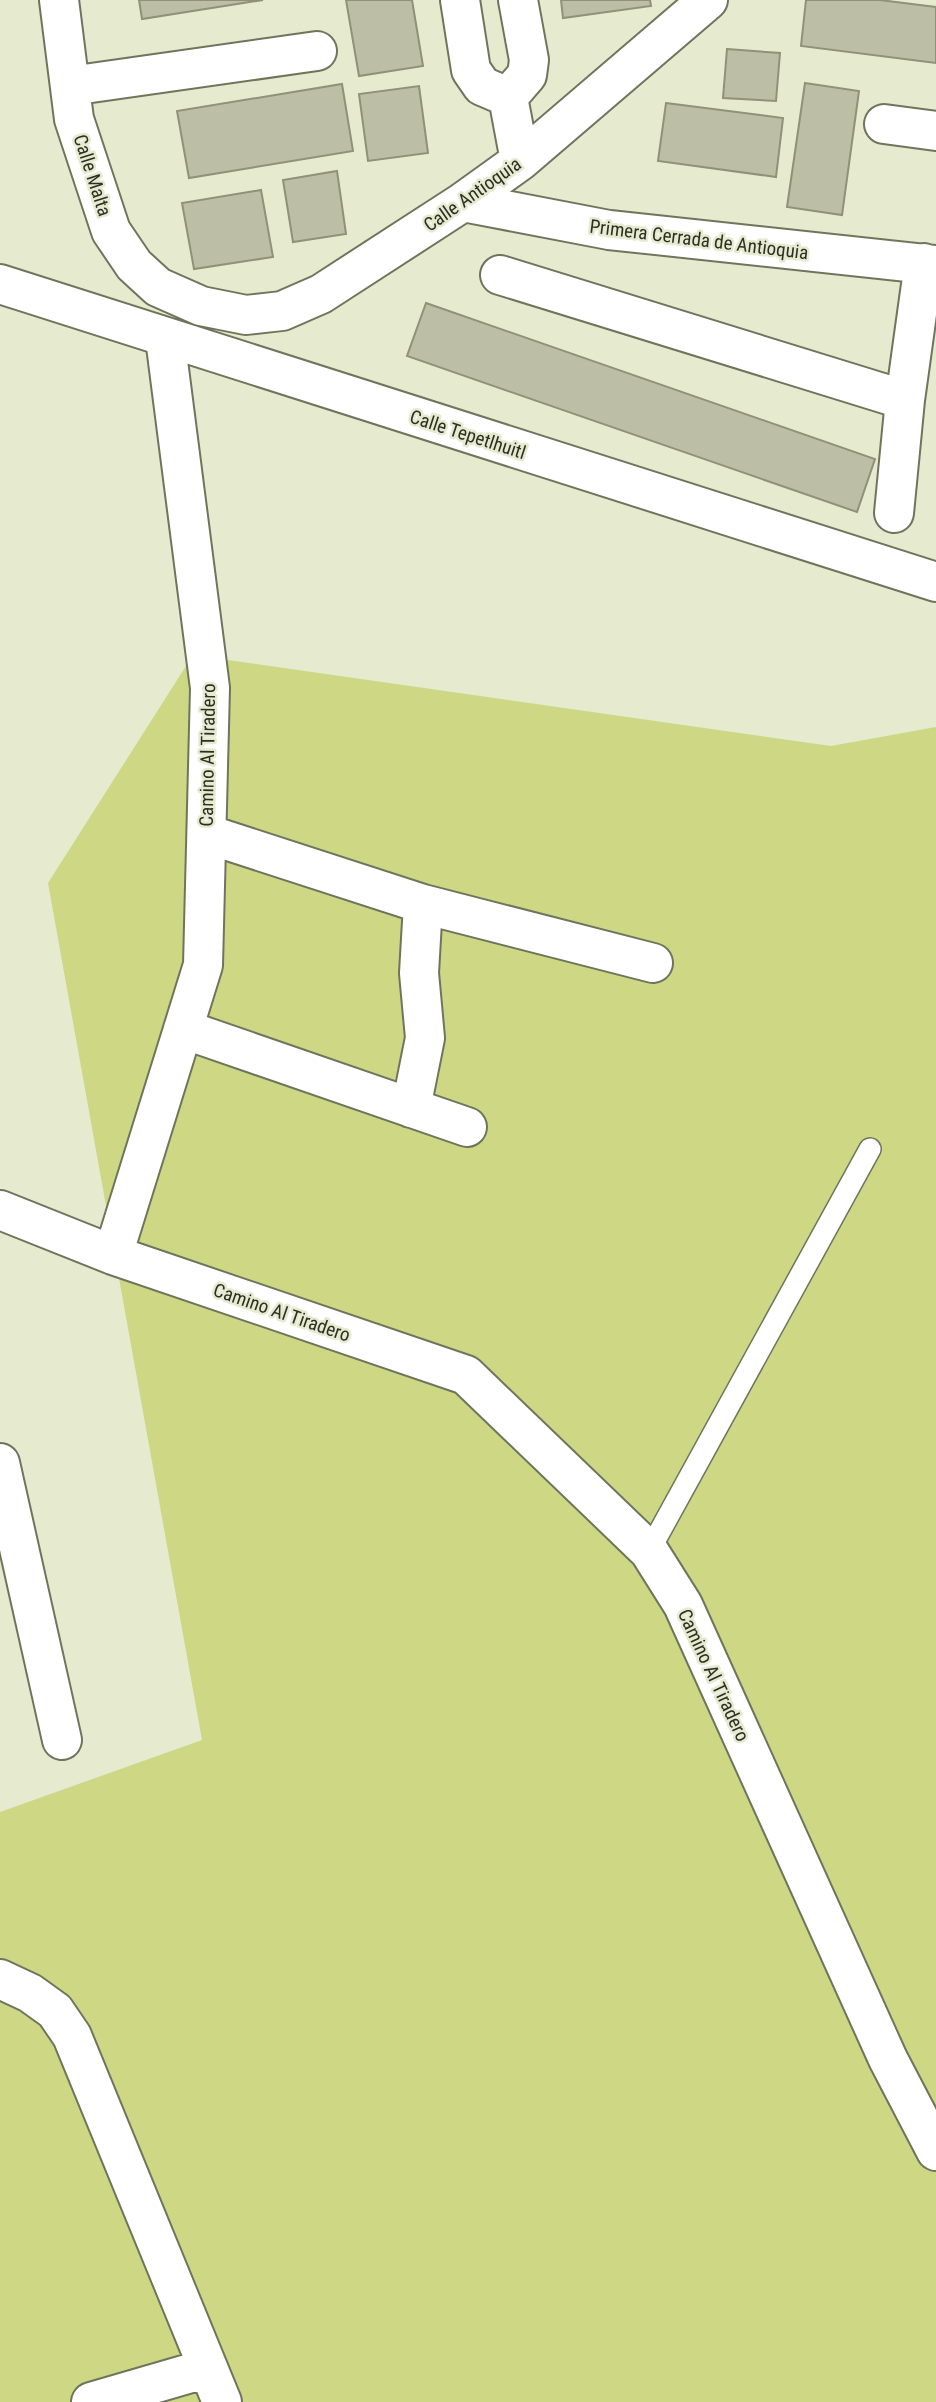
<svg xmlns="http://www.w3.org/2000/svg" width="936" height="2402" font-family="'Roboto Condensed',sans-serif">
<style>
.green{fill:#ced784}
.building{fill:#bcbfa5;stroke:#8f9279;stroke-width:2}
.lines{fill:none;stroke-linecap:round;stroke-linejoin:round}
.service-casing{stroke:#71745c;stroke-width:24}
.minor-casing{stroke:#71745c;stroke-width:42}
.service{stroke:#fff;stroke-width:21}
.minor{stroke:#fff;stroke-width:38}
.labels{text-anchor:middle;stroke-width:5;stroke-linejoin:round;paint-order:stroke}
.street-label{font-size:19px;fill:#2d2e24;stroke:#e6eacf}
</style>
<rect width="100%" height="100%" fill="#e6eacf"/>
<!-- green -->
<path class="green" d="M193 655 831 746 936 727V2402H0V1812L202 1740 48 883Z"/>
<!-- building -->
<path class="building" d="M139 0H263L142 19Z
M346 0H412L423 66 359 76Z
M561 0H650L651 6 563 18Z
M806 0H880L936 7V63L801 46Z
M727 49 780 53 776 101 723 98Z
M805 83 859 91 842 215 787 207Z
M342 84 353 151 189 178 177 111Z
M419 86 428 153 368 161 359 94Z
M666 103 783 118 776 177 658 161Z
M337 171 346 234 293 242 283 180Z
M261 190 273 257 194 269 182 203Z
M426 303 875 459 857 512 407 356Z"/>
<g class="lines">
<!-- service casing -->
<g class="service-casing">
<path id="service" d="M649 1551 870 1149"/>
</g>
<!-- minor casing -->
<g class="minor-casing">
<path id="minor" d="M59 0 74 119 111 231 134 265 158 287 201 306 246 315 282 311 321 294 463 202 520 161 708 0
M460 0 471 70 482 86 508 97
M518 0 529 60 527 75 508 97 520 161
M70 86 317 51
M884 124 936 131
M463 202 609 230 936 265
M500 275 905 400
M0 284 936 582
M165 338 210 688 203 965 113 1255 466 1375 649 1551 683 1605 888 2059 936 2151
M894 513 905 400 924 263
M207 834 423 904 653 963
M183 1029 467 1127
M411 1108 425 1038 419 973 423 904
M0 1210 113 1255
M0 1463 62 1740
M0 1979 30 1993 55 2011 72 2036 222 2402
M91 2402 208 2368"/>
</g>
<!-- service -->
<use href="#service" class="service"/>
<!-- minor -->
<use href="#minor" class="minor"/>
</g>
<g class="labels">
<!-- street labels -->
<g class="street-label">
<text transform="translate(93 175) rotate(72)" y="7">Calle Malta</text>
<text transform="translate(472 194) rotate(-35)" y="7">Calle Antioquia</text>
<text transform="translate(699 239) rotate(7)" y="7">Primera Cerrada de Antioquia</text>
<text transform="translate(468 434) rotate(18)" y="7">Calle Tepetlhuitl</text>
<text transform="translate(207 755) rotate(-89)" y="7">Camino Al Tiradero</text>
<text transform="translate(282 1312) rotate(19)" y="7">Camino Al Tiradero</text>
<text transform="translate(714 1675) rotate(65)" y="7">Camino Al Tiradero</text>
</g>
</g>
</svg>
